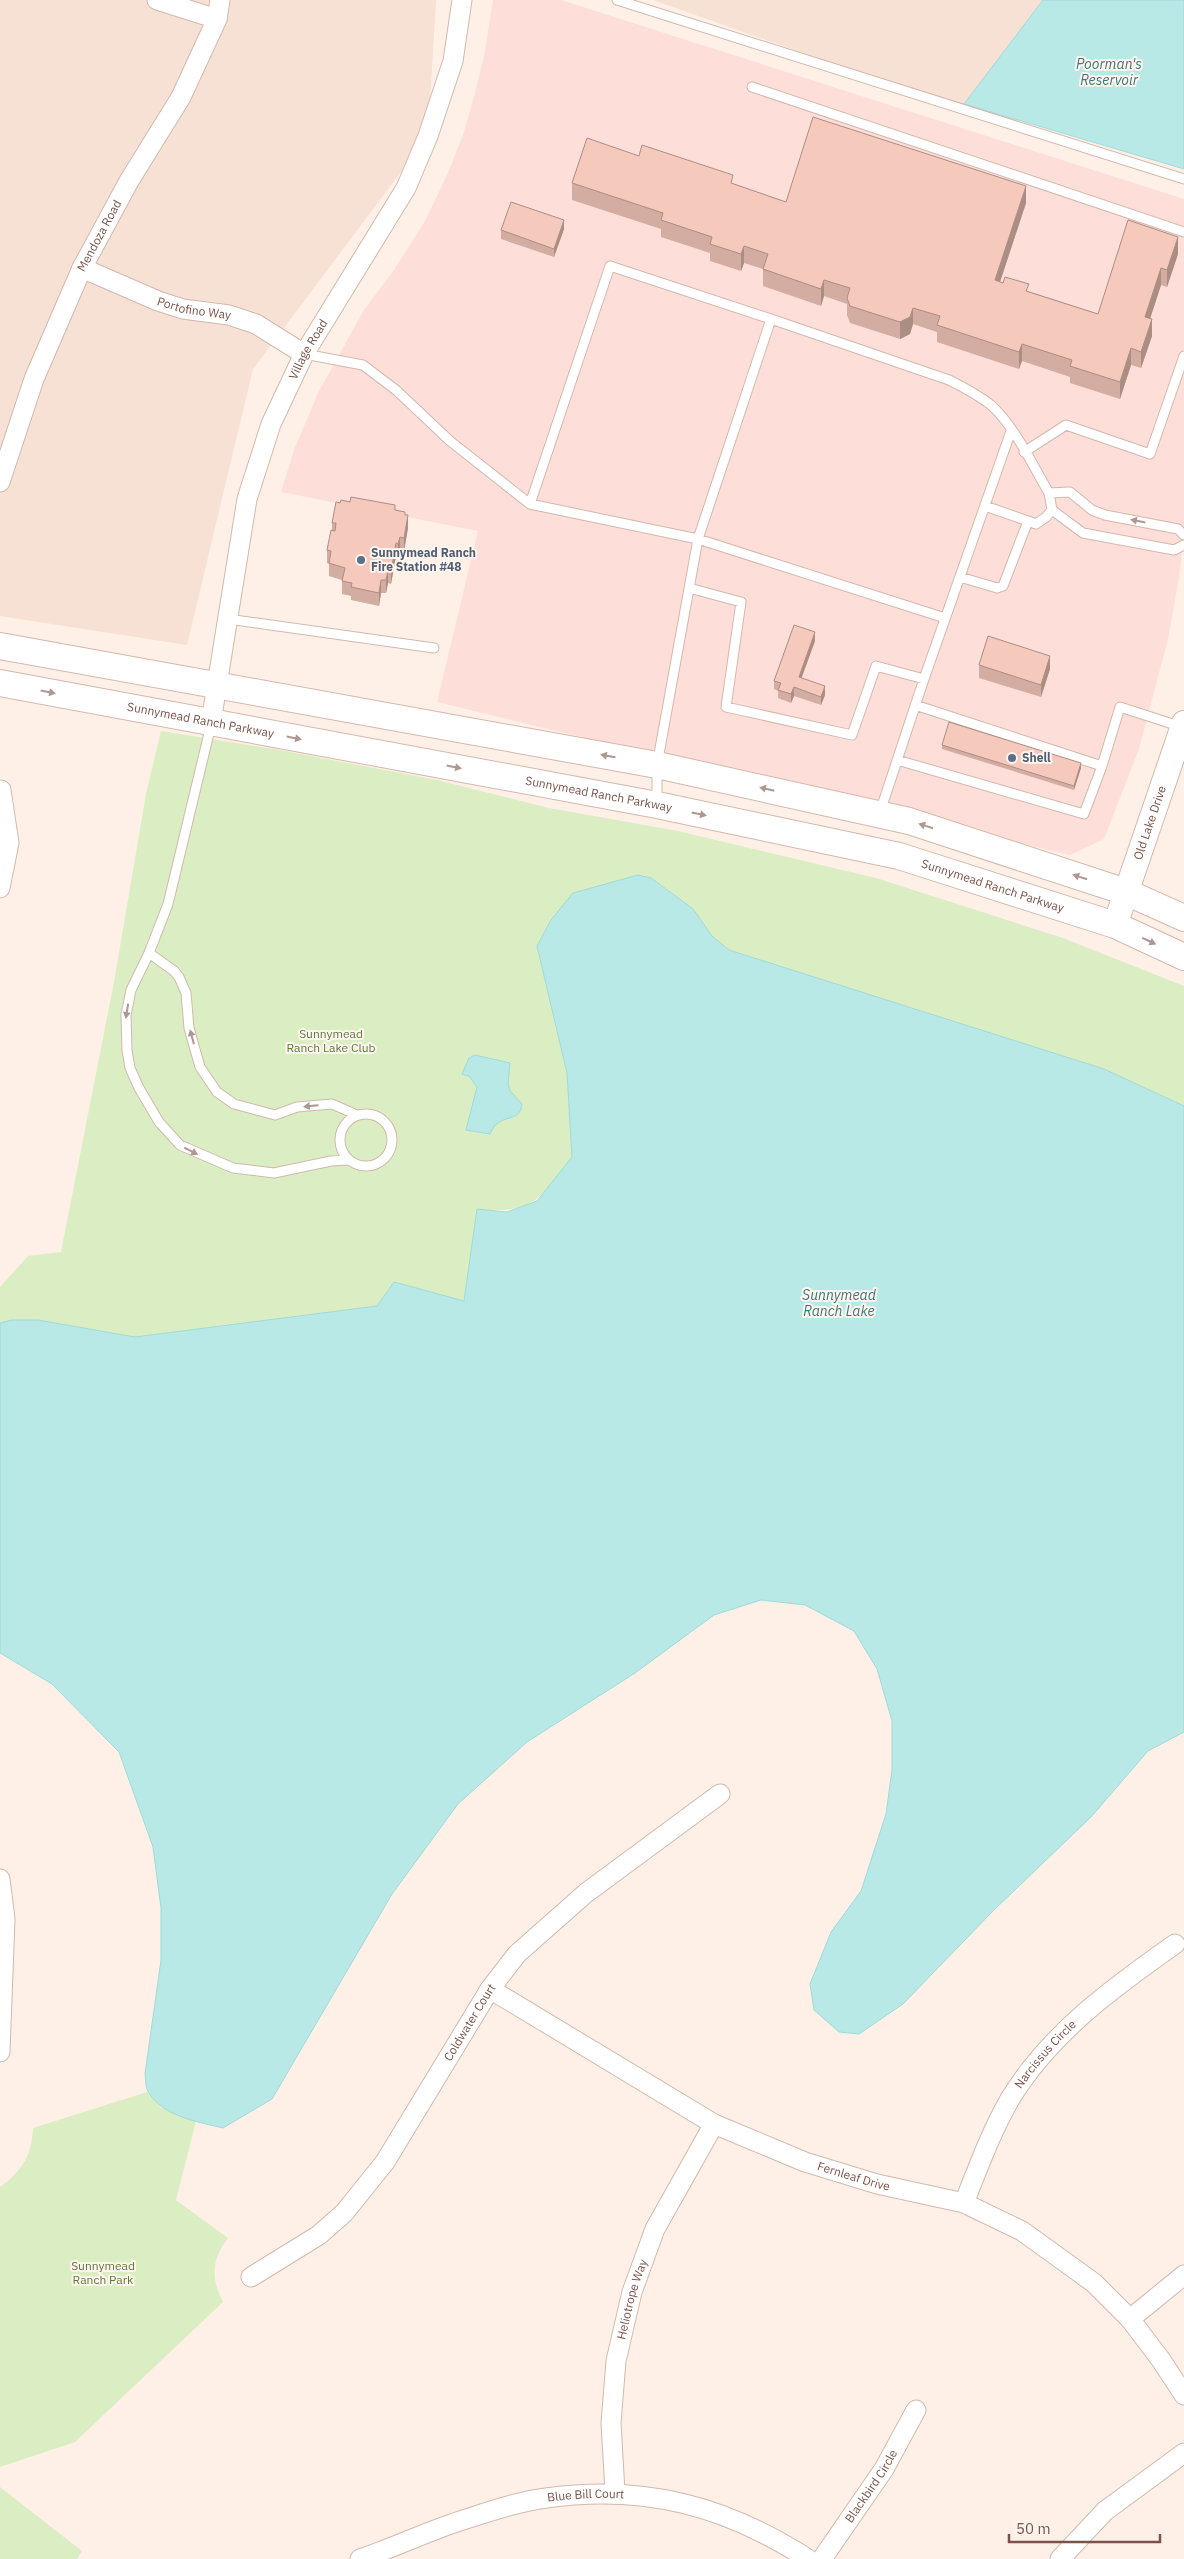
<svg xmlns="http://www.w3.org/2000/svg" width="1184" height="2559" font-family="'IBM Plex Sans',sans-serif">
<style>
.residential{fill:#f6e1d4}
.commercial{fill:#feded9}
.green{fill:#dbedc3}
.water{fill:#b9e9e7;stroke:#9edbda}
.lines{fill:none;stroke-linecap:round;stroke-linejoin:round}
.service-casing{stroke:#d3b8ad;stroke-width:11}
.minor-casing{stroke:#d3b8ad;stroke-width:21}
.tertiary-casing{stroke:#d3b8ad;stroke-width:26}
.secondary-casing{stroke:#d6b7ab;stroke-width:28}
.service{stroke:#fff;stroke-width:9}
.minor{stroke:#fff;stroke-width:19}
.tertiary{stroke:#fff;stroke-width:24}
.secondary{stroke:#fff;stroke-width:26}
.wall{fill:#d3ada2}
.shaded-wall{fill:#ac8d84}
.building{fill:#f5c9bc;stroke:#ac8d84}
.oneway{fill:#af9792}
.service-dot{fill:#5c6f8a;stroke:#fff5ee;stroke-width:2}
.labels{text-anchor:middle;stroke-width:4;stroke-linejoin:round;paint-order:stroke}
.street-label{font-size:12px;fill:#795249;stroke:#fff5ee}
.service-label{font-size:12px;font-weight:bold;fill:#4e5e75;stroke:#fff5ee;text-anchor:start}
.park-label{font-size:12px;fill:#597a3d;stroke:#fff5ee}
.water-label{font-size:14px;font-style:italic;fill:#387877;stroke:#fff5ee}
</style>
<rect width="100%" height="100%" fill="#fef0e6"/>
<!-- residential -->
<path class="residential" d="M0 0H436L428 136 253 369 187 645 0 616Z
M653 0H1043L961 109Z"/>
<!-- commercial -->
<path class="commercial" d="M493 0H561L1184 199V531L1179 578 1168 639 1139 749 1104 839 1070 855 437 702 478 531 281 492 294 450 318 393 364 310 394 270 425 221 447 175 463 135 474 97 484 56Z"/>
<!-- green -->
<path class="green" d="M161 731 280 750 437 780 549 808 678 831 876 878 1063 938 1184 986V1106L1104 1069 729 950 712 936 693 909 651 878 537 946 567 1073 572 1157C538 1200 536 1214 477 1209L465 1301 394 1282 377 1306 135 1337 38 1320H12L0 1323V1287L28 1256 61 1252 114 982 146 794Z
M147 2092 161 2107 196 2121 176 2200 228 2238C211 2261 211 2278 223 2302L75 2442 0 2467V2187C22 2171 32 2155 33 2128Z
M0 2487 82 2551 77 2559H0Z"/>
<!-- water -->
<path class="water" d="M1043 0H1184V169L964 104Z
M638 875 651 878 693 909 712 936 729 950 1104 1069 1184 1106V1732L1148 1751 1091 1817 993 1911 903 2004 859 2034 839 2032 814 2010 810 1984 831 1932 861 1891 886 1814 892 1770V1721L877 1669 854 1631 805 1605 761 1600 714 1615 635 1673 527 1742 458 1804 392 1894 272 2099 223 2128C198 2122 163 2116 149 2093 145 2088 146 2080 145 2074L161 1960V1908L153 1847 119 1752 52 1684 0 1653V1323L12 1320H38L135 1337 377 1306 394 1282 464 1301 477 1209 507 1212 537 1201 572 1157 567 1073 537 946 551 920 573 893Z
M475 1055 510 1063 508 1083 510 1091 522 1104C520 1125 499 1111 490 1134L466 1130 477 1087 469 1076 462 1074 469 1058Z"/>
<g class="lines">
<!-- service casing -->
<g class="service-casing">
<path id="service" d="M617 0 1184 179
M752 87 1184 232
M771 319 610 266 530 504 698 539 945 618
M304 354 363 365 396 390 450 441 530 504
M1024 452 1066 425 1150 454 1184 356
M985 506 1028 521
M1184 535 1178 529 1105 515 1092 510 1070 492 1049 493 1052 510 1083 533 1174 550 1184 545
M960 577 997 588 1003 586 1028 521 1036 524 1046 517 1052 510
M689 588 741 602 726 707 852 735 876 666 924 679
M228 619 434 648
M897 760 1084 814 1102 766 915 705
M1102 766 1120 707 1182 727
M657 803V765L698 539 771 319 949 380C963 387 979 395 992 406 1015 427 1033 466 1049 493
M880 812 924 679 1011 431
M149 953 168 904 211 725
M340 1140a26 26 0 1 1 52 0a26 26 0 1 1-52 0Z
M349 1160 331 1161 274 1173 233 1168 180 1145 159 1122 139 1088 130 1068 127 1050 126 1015 131 990 149 953 174 971 179 977 186 993 189 1028 200 1067 217 1092 234 1104 275 1115 297 1107 332 1104 357 1115"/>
</g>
<!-- minor casing -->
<g class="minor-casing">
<g id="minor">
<path d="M157 0 217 19"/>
<path id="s1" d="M82 268 158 301 183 309 229 315 256 324 304 354"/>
<path id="s2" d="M0 482 34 379 82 268 129 181 181 97 217 19 220 0"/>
<path id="s3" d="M211 722 247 499 271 424 304 354 406 188 428 136 453 61 462 0"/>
<path d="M0 888 9 843 1 790"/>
<path d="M0 1879 5 1919 0 2052"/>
<path id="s4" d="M490 1989 714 2124 805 2162 877 2184 964 2203 1022 2231 1094 2283 1130 2319 1161 2360 1184 2395"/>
<path id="s5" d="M964 2203C978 2168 991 2132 1010 2099 1050 2033 1114 1987 1175 1944"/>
<path id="s6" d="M251 2277 319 2235 344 2213 385 2162 490 1989 517 1954 586 1893 720 1794"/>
<path d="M1130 2319 1184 2275"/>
<path id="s7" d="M615 2492 611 2423 616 2361 632 2292 655 2229 714 2124"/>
<path id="s8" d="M360 2559C396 2547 430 2530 466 2519 491 2511 520 2501 546 2498 644 2484 726 2506 808 2559"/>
<path id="s9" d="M822 2559 884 2469 916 2410"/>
<path d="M1060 2559 1105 2511 1184 2453"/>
</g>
</g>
<!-- tertiary casing -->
<g class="tertiary-casing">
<g id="tertiary">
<path id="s10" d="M1115 925 1184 723"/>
</g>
</g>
<!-- secondary casing -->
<g class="secondary-casing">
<g id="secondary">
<path d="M0 646 657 765 909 821 1126 892 1184 918"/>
<path id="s11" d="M0 683 657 805 899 856 1115 925 1184 957"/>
</g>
</g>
<!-- service -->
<use href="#service" class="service"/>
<!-- minor -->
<use href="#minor" class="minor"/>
<!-- tertiary -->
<use href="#tertiary" class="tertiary"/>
<!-- secondary -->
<use href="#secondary" class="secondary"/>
</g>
<!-- wall -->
<path class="wall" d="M572 183 733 184 786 202 1026 203 1000 282 1098 314 1178 254 1167 287 1161 285 1150 319 1152 336 1141 368 1131 365 1120 399 1070 383V377L1022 361 1019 369 937 342V332L913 324 910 334 900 339 850 323 847 315V304L824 296 821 306 763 286V269L744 263 741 271 710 261V253L661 237V229L572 200Z
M564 229 554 257 501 239V230Z
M340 503 395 510 405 515 408 528 404 551 400 550 398 557 396 556 391 584 388 583 386 593H381L379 606 351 600V596L342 594V580L329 576V564L327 563V550L332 531V523Z
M815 641 801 678 825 695 821 705 794 696 791 703 778 698V691L774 689V681Z
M979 665 1050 669 1041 697 979 678Z
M942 745 1081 768 1074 790 942 749Z"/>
<!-- shaded-wall -->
<path class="shaded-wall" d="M1026 186V203L995 297V280Z
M564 220V229L554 257V249Z
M1178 237V254L1167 287V270Z
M744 246V263L741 271V254Z
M1161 268V285L1145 334V317Z
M824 280V296L821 306V289Z
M913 308V324L910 334 900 339V322Z
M1152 319V336L1141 368V352Z
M1022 344V361L1019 369V352Z
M1131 348V365L1120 399V382Z
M408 515V528L404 551V538Z
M400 537V550L398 557V544Z
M396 543V556L391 584V571Z
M388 570V583L386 593V580Z
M381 580V593L379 606V593Z
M815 632V641L799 685V677Z
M1050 656V669L1041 697V685Z
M825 686V695L821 705V697Z
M794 687V696L791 703V694Z
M1081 763V768L1074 790V786Z"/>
<!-- building -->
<path class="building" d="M813 117 1026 186 995 280 1003 283 1005 277 1029 284 1026 291 1098 314 1128 220 1178 237 1167 270 1161 268 1145 317 1152 319 1141 352 1131 348 1120 382 1070 366 1072 360 1022 344 1019 352 937 325 940 316 913 308 910 317 900 322 850 306 847 298 850 288 824 280 821 289 763 269 768 254 744 246 741 254 710 244 712 237 661 220 663 213 572 183 587 138 639 156 642 145 733 175 731 183 786 202Z
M511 202 564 220 554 249 501 230Z
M351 497 395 505V510L405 512V515H408L404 538 400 537 398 544 396 543 391 571 388 570 386 580H381L379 593 351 587 352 583 342 581 345 568 329 563 331 551 327 550 331 530 335 531 336 523H332L336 502 340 503 341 500 350 502Z
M794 625 815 632 799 677 825 686 821 697 794 687 791 694 778 690 781 683 774 681Z
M988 636 1050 656 1041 685 979 665Z
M949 722 1081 763 1074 786 942 745Z"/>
<!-- one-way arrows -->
<defs><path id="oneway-solid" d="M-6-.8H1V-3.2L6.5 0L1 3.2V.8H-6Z" transform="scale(1.25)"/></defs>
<g class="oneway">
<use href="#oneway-solid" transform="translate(1138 521) rotate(-169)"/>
<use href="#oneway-solid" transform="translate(48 692) rotate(11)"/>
<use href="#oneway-solid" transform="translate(294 738) rotate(11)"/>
<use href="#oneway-solid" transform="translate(608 756) rotate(-170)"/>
<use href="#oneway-solid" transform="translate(454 767) rotate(11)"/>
<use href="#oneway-solid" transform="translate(767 789) rotate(-167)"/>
<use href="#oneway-solid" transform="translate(699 814) rotate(12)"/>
<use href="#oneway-solid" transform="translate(926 826) rotate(-162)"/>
<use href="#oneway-solid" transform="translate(1080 877) rotate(-162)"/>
<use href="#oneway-solid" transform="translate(1149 941) rotate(25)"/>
<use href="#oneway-solid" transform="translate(127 1011) rotate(99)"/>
<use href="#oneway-solid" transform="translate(192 1037) rotate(-105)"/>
<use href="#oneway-solid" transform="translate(311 1106) rotate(175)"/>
<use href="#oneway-solid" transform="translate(191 1151) rotate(27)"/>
</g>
<!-- markers -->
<g class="service-dot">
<circle cx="361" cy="560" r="5"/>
<circle cx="1012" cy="758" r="5"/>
</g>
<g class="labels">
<!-- street labels -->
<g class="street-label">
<text dy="4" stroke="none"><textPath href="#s2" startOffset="266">Mendoza Road</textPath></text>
<text dy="4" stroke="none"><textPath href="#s1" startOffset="120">Portofino Way</textPath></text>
<text dy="4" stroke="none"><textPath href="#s3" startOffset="388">Village Road</textPath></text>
<text dy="4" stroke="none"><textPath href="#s11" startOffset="204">Sunnymead Ranch Parkway</textPath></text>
<text dy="4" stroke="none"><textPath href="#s11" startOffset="609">Sunnymead Ranch Parkway</textPath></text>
<text dy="4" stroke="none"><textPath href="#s10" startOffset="108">Old Lake Drive</textPath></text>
<text dy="4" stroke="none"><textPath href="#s11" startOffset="1014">Sunnymead Ranch Parkway</textPath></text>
<text dy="4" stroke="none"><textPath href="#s6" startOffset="342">Coldwater Court</textPath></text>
<text dy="4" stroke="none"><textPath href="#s5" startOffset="171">Narcissus Circle</textPath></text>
<text dy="4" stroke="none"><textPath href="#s4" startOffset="411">Fernleaf Drive</textPath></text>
<text dy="4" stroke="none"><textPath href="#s7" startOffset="195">Heliotrope Way</textPath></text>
<text dy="4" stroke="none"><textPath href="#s9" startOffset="88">Blackbird Circle</textPath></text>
<text dy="4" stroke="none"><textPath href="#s8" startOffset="236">Blue Bill Court</textPath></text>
</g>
<!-- service labels -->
<g class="service-label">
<text x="371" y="557">Sunnymead Ranch<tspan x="371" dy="14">Fire Station #48</tspan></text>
<text x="1022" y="762">Shell</text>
</g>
<!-- park labels -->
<g class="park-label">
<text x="331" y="1038">Sunnymead<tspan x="331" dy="14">Ranch Lake Club</tspan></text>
<text x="103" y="2270">Sunnymead<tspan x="103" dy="14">Ranch Park</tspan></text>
</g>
<!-- water labels -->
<g class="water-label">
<text x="1109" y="69">Poorman's<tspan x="1109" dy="16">Reservoir</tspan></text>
<text x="839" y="1300">Sunnymead<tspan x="839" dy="16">Ranch Lake</tspan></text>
</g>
</g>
<!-- scale -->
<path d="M1009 2534v8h151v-8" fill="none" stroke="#795249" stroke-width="2.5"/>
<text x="1016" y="2534" font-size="15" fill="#795249" stroke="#fff5ee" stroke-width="4" paint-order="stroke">50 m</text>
</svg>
